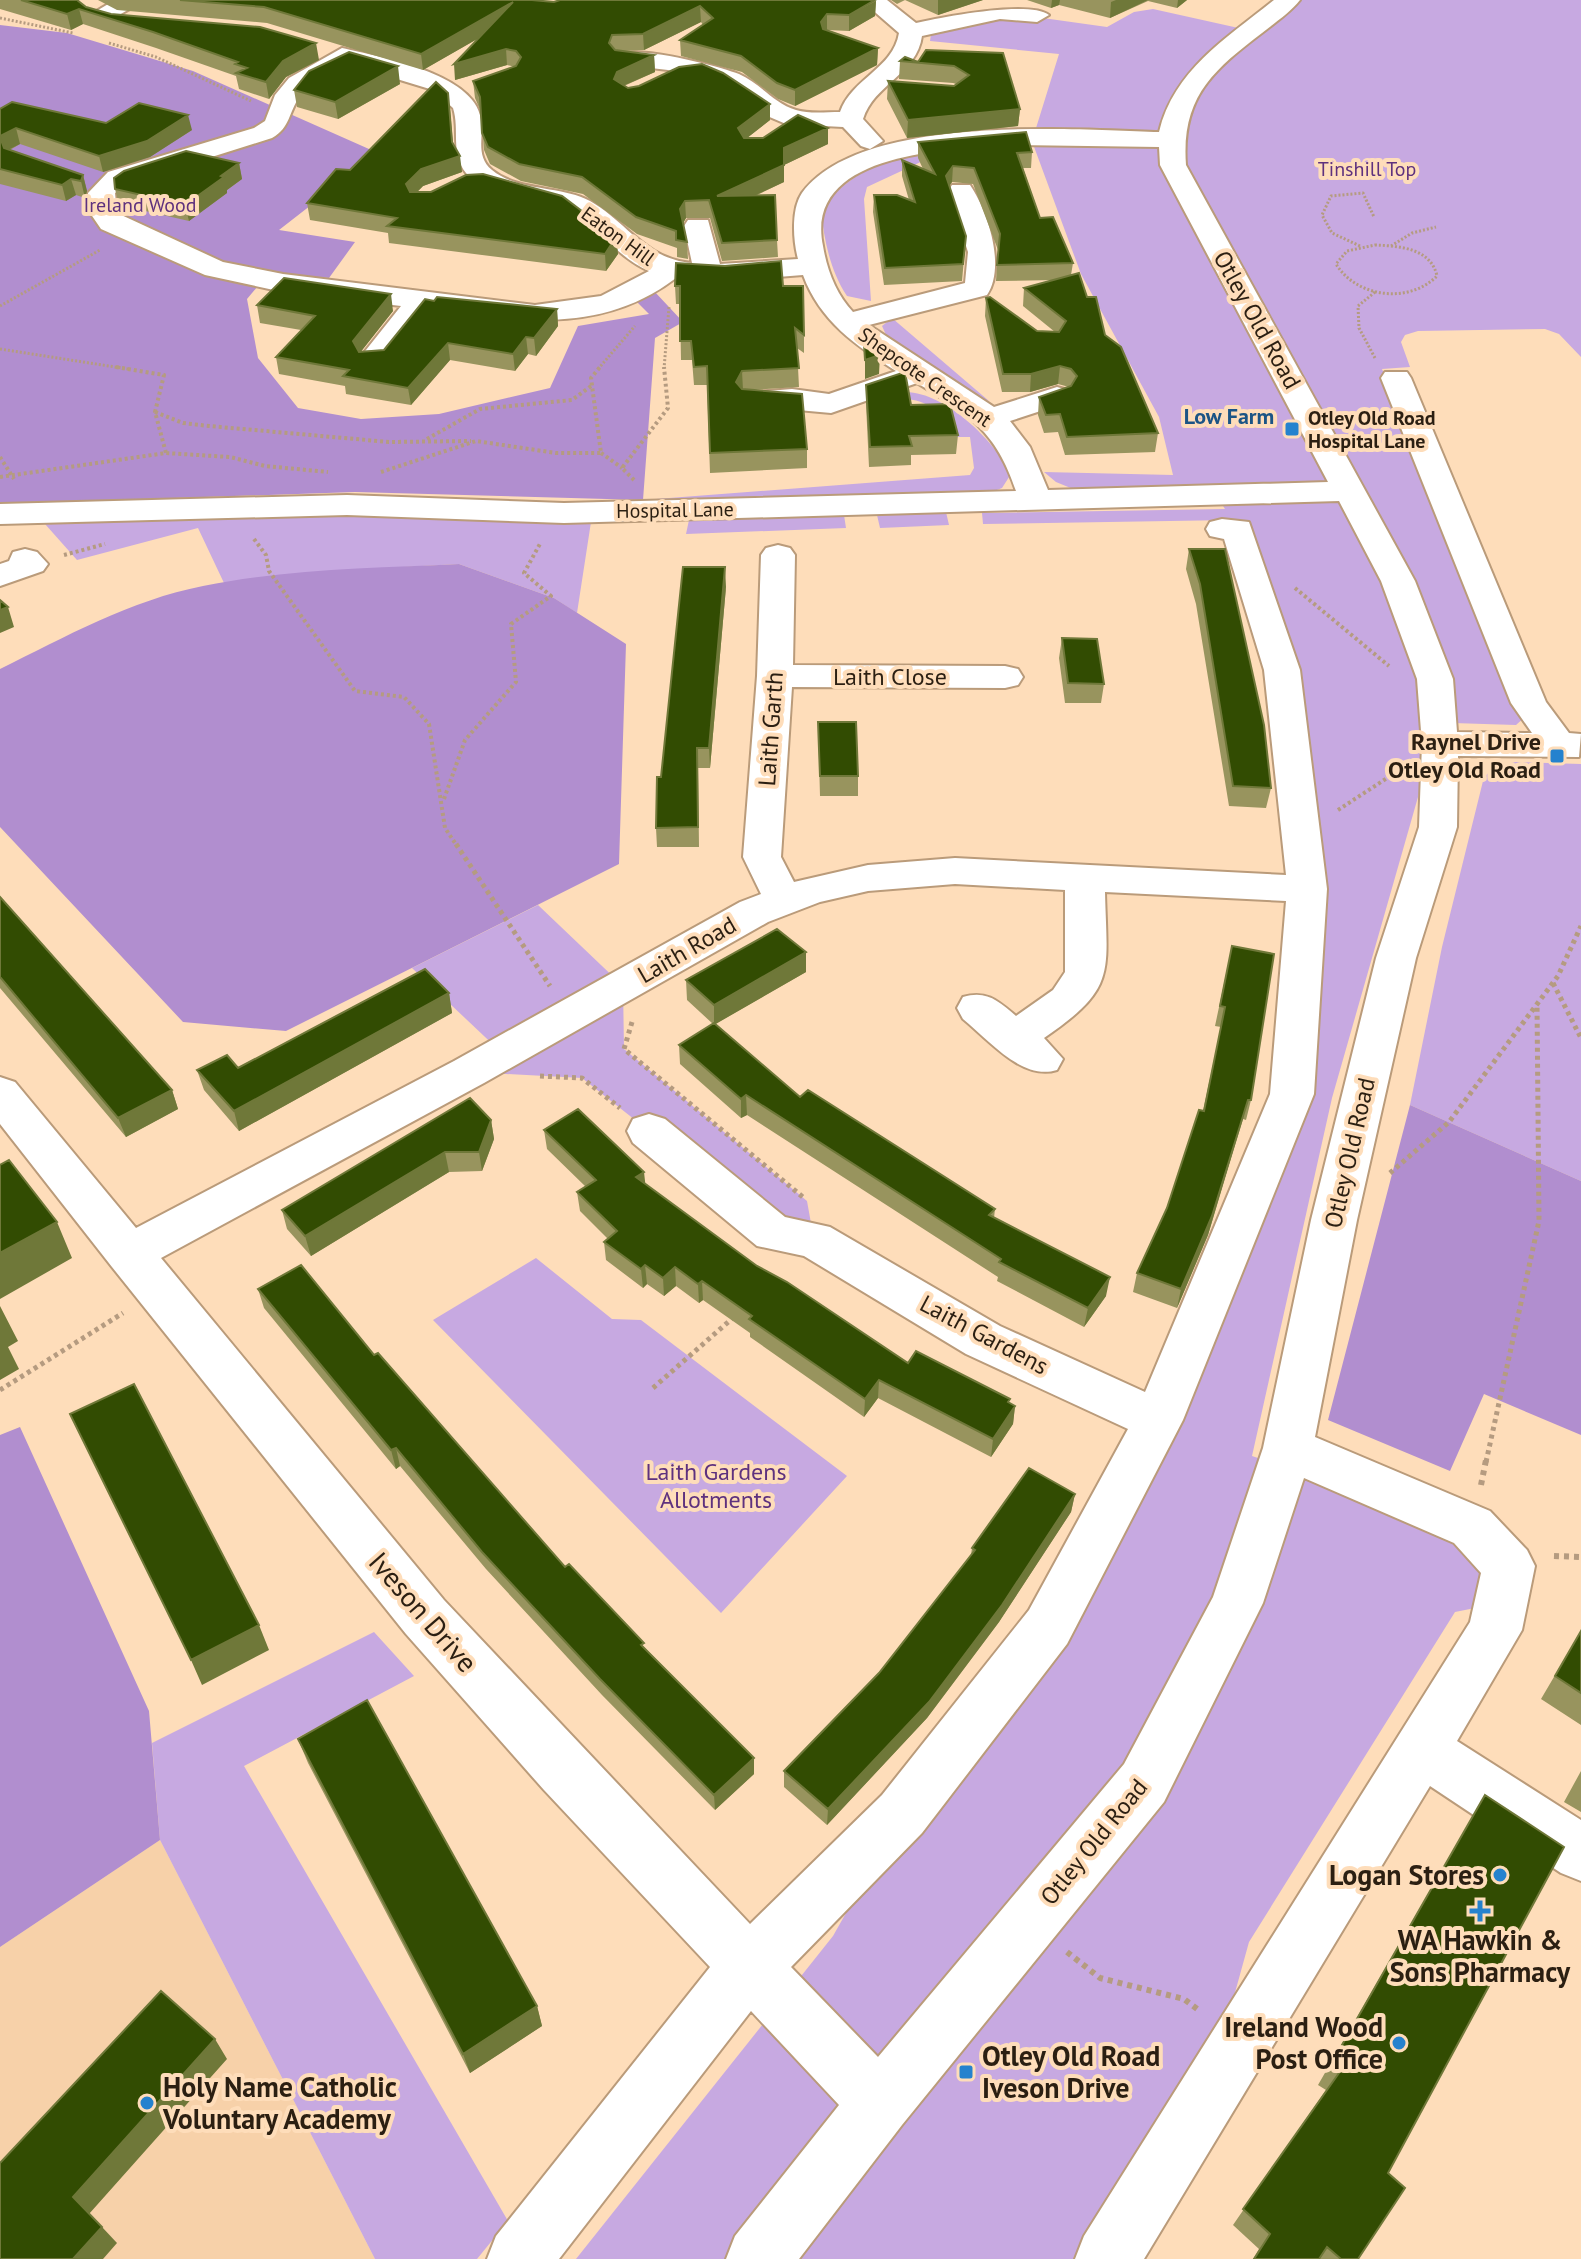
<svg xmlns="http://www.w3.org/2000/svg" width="1581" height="2259" font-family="'PT Sans',sans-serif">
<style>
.built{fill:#f7d1a9}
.green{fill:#c7a9e1}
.forest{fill:#b18ecf}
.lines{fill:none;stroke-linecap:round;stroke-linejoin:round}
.minor-casing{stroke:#ba9b7a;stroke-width:4}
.path-far3{stroke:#b59b80;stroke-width:3;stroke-dasharray:2 2;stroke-linecap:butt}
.path-far2{stroke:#b59b80;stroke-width:4;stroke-dasharray:3 3;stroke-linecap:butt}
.path-far1{stroke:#b59b80;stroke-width:5;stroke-dasharray:4 4;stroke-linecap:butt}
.path{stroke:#b59b80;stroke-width:6;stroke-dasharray:5 5;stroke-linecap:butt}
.minor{fill:#fff;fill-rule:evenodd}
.wall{fill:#98945e}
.shaded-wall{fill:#6f7839}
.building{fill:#324c02;stroke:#6f7839;stroke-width:2}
.poi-dot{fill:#2582ce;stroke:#feddba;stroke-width:3}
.labels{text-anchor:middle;stroke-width:8;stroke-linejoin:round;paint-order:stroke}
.far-park-label{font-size:20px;fill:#5e317e;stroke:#feddba}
.far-street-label{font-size:20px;fill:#2b1f12;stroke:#feddba}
.far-poi-label{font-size:20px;font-weight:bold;fill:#2b1f12;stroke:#feddba;text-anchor:start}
.far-neighbourhood-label{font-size:22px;font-weight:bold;fill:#1b5485;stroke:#feddba}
.street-label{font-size:24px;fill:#2b1f12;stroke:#feddba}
.poi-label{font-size:24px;font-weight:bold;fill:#2b1f12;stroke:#feddba;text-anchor:end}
.park-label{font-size:24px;fill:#5e317e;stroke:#feddba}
.near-street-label{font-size:28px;fill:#2b1f12;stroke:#feddba}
.near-poi-label{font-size:28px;font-weight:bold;fill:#2b1f12;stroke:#feddba;text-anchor:end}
</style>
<rect width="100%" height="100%" fill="#feddba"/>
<!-- built -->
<path class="built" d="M160 1840 375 2259H0V1947Z"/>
<!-- green -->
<path class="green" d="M1288 0H1581V357L1559 334 1545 329 1418 331 1405 335 1401 342 1410 367 1382 369 1526 716 1516 725 1421 722 1420 790 1332 1098 1252 1456 1320 1479 1460 1541 1481 1572 1475 1608 1455 1612 1249 1942 1231 2007 1073 2259H576L833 1936 902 1814 1048 1627 1292 1094 1307 889 1237 529 1231 520 983 524 982 513 1225 509 1212 489 1078 491 1056 482 1044 472 1173 475 1159 417 1081 274 1033 144 925 160 867 187 864 199 871 301 847 296C830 271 824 239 821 210 868 144 958 149 1032 141L1059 54 930 41 932 28 1000 12 1107 27 1134 12 1153 9 1252 31Z
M892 318 989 401 974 396 887 337 882 326Z
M906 392C946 393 994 440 1011 474L1002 488 984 495 644 504 643 500 970 475 974 468 970 437H952C945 414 928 399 903 399Z
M946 512 949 525 880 528 877 515Z
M344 514 591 522 577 613 554 598 459 564 330 571 224 583 198 528 77 560 45 524Z
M844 515 846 528 686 534 689 520Z
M1516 762 1581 764V1181L1410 1105 1442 947 1484 777 1496 766Z
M538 905 623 986 624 1049 807 1201 814 1240 649 1131 582 1078 469 1072 502 1053 412 968Z
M536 1258 612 1319 641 1320 847 1476 721 1613 433 1320Z
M374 1632 414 1676 244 1766 508 2221 477 2259H375L160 1840 152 1743Z"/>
<!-- forest -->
<path class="forest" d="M0 25 67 33 193 71 378 153 279 230 355 242 329 278 269 273 247 299 258 358 298 408 361 419 439 414 550 388 578 326 649 314 632 297 654 291 683 322 655 338 643 500 355 492 0 504Z
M459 564 554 598 626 644 619 864 286 1031 183 1022 0 827V669C65 637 131 600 203 586 287 569 375 568 459 564Z
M1410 1105 1581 1181V1435L1484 1394 1450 1471 1328 1420Z
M20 1427 149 1711 160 1840 0 1947V1435Z"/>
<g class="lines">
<!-- minor casing -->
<g class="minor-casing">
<path id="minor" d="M115 0H146L108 21H92L88 16Z
M861 0H887L916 23C942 17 1030 0 1049 15L1037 22 1000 19 922 36C917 74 874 84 863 119L883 141 870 149 861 146 843 127 786 124 758 112 723 85 668 70 625 65 613 58C625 41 719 66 739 74 760 83 773 103 796 110 809 114 826 112 840 112 852 78 893 69 899 33Z
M1274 0H1300C1290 13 1274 23 1262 33 1212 71 1181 98 1186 165L1415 581 1453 679 1457 732 1532 733 1511 703 1381 378 1385 372H1407L1411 378 1546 702 1569 733 1581 734 1579 757 1458 756 1457 827 1416 958 1357 1220 1315 1437 1490 1511 1527 1550 1535 1566 1522 1630 1457 1741 1581 1820V1881L1561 1873 1430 1786 1144 2259H1075L1084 2236 1470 1622 1481 1573 1454 1543 1304 1478 1263 1603 1164 1802 902 2125 799 2259H726L735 2236 839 2105 751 2011 559 2259H487L496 2236 710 1967 544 1790 406 1634 112 1267 0 1124V1077L15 1082 136 1228 454 1061 740 902 761 894 743 857 757 676 761 555 766 548 778 545 790 548 795 555 793 665 1005 666 1018 669 1023 677 1018 685 1005 688 792 687 781 857 794 882 868 865 955 858 1286 875 1264 670 1224 539 1210 536 1206 529 1210 522 1222 519 1249 522 1300 670 1327 889 1314 1094 1183 1420 1067 1644 922 1833 791 1967 878 2057 1124 1764 1213 1597 1263 1448 1311 1220 1376 958 1419 827 1422 744 1417 679 1381 581 1339 501 564 523 347 515 0 524V504L347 495 564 503 1016 491C996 431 970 415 917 383L831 413 743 405 739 399 743 393 792 389 829 394 896 371C856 346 820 321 803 275L725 281 676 278C600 336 517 320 429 310L384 366H362L358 360 401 306 283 292 205 275 101 229 88 210V193L108 172 254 128 265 121 275 95 289 78 342 48C380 57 474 73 481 119 484 137 475 156 492 170 519 192 560 185 590 201 627 222 645 259 692 263L684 226 688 220H708L720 264 798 259C793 241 791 209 802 193 860 114 1071 129 1159 132 1174 70 1227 38 1274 0ZM351 65 433 90 453 108C460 130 450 153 466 173 489 203 532 195 564 209 597 224 616 257 649 271L601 296 535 305 283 274 223 262 117 213 115 193 126 184 272 138C291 127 288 113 300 96 310 81 336 73 351 65ZM1016 145 1159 147 1160 165 1328 482 1048 490 1030 447 1010 421 1068 402 1072 396 1068 390 1057 387 994 407 869 325 987 295C1006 267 988 211 970 185H952L948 191 968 252 965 283 853 312C836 294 827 270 823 246 803 150 955 149 1016 145ZM955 884 1065 890V972L1053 990 1016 1016C998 1001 987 990 963 997L957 1008 963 1019C989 1040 1022 1081 1057 1070L1063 1059 1044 1038C1117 988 1107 974 1105 892L1286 901 1270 1094 1145 1392 1000 1326 830 1227 785 1217 665 1119 649 1114 633 1119 627 1131 633 1143 757 1246 804 1256 966 1354 1128 1429 1029 1610 882 1795 750 1924 444 1600 161 1258 484 1083 768 922 820 902 868 891Z
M25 549 37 552 48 564 43 571 0 586V564L9 561 13 552Z"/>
</g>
<!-- path-far3 -->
<path class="path-far3" d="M0 18 73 33
M109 43 156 57 251 101
M1375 245C1399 246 1431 248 1437 276 1409 304 1357 298 1336 264L1347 251Z
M1360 246 1332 233 1322 215 1331 196 1363 193 1374 217
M1391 246 1412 233 1436 227
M1375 292 1358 306 1359 328 1375 358
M0 306 100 250
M0 349 128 369
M598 369 635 326
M664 369 669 307"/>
<!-- path-far2 -->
<path class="path-far2" d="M116 367 164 375 155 412 166 453
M155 412 183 423 209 426 389 442 471 441
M427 439 480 409 572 400 591 386
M601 453 622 468
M0 457 14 479
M381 472 476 441 556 453H601L591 378 600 367
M0 477 166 453 230 457 265 466 328 472
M634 480 622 468 668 408 664 367
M254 539 266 555 269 571 355 691 404 697 429 724 445 828 457 846
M64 555 105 544
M1295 588 1389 666
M444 799 465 740 516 682 511 624 551 596 524 573 541 542
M1338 810 1401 769"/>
<!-- path-far1 -->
<path class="path-far1" d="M456 844 550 986
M1553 983 1581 1038
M632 1022 624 1049 804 1198
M540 1076 582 1078 620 1108
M1390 1173 1449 1122 1558 976 1581 926
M653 1388 735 1316
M0 1390 123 1313
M1486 1462 1539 1221 1537 1004"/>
<!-- path -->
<path class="path" d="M1481 1485 1486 1460
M1554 1556 1581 1557
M1067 1952 1100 1978 1184 1999 1201 2012"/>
<!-- minor -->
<use href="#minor" class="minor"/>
</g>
<!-- wall -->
<path class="wall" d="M0 0H77L86 7 111 14 319 60 286 77 269 99 239 89 236 76 156 48 83 24 71 30 0 9Z
M98 0H532L554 2 876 1 875 16 849 31 827 30 878 48 877 65 795 106 778 99 742 72 681 56 680 40 703 25 701 22 644 50 624 51 654 55 655 72 624 86 628 88 770 120 747 138H763L828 128V144L784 165V182L755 196 777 240 778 257 722 261 710 218H686L683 223 687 242 688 259 677 257V248L637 234 583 194 521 181 490 164 484 150 481 112 475 98 473 81 516 67 507 65 455 80 477 39 423 70 267 23 117 10Z
M891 0H983L938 15 905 0 897 4Z
M1027 0H1187L1177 8 1148 1 1110 18 1059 5 1051 8Z
M1003 53 1020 109 1018 126 907 138 887 99 888 81 954 86 956 84 953 83 899 79 900 61 918 62Z
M400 84 338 119 297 107 294 90Z
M0 109 106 123 192 130 150 157 103 172 20 144 10 150 83 175 87 191 85 198 76 195 66 201 0 184Z
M450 109 453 143 462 172 423 186 417 192 616 237 618 254 606 271 389 243 388 233 310 220 307 203 350 170Z
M918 142 1032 152 1031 168H1023L1040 218 1073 263 1071 275 1087 297 1105 335 1158 433 1155 452 1065 455 1058 432 1044 433 1038 415 1039 397 1069 387 1058 384 1030 392H1002L985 316 986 298 1037 331 1055 332 1023 306 1024 288 1055 280 996 281 998 250 973 184 952 182 949 186 966 236 962 281 884 285 873 212 874 195 909 200 902 176V160L923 169 918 158Z
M239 163 242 179 227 190V193L189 221 119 205 115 189Z
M675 286H783L804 335V353L797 348 799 387 749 390 807 449V468L710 473 707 385H694L692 360H681L680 304H676Z
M434 301 557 309 558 326 536 356 528 354 515 371 450 360 411 405 346 394 345 386 279 374 276 357 301 330 260 323 257 305 393 311 361 351 384 350Z
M866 385 911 405 958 435 956 454 911 455V465L869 467 866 404Z
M1189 549 1271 788 1266 808 1229 806 1196 604 1186 569Z
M726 587 710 768H698L699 847H657L656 828Z
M1062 638 1104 684 1101 703H1065L1059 658Z
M818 722 858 776V796H820Z
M0 897 172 1090 178 1109 126 1137 0 988Z
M1232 946 1251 1100 1246 1120 1243 1119 1208 1235 1177 1308 1133 1292 1137 1273 1167 1208 1203 1111 1221 1027 1215 1026Z
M806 952V972L715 1024 800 1097 995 1209 994 1218 1106 1296 1084 1327 997 1281 998 1277 747 1115 741 1118 680 1064 679 1045 713 1024 687 1000 686 980Z
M449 993 452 1013 239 1131 204 1090 197 1070 238 1068Z
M491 1120 494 1139 482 1171 449 1172 311 1256 287 1229 282 1210Z
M544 1130 645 1184 757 1266 908 1363 1015 1406 1013 1424 991 1457 878 1398 864 1417 750 1337V1333L703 1300 699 1303 676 1286 664 1296 647 1284 643 1288 606 1260 604 1242 608 1239 580 1211 577 1192 586 1187 547 1149Z
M258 1289 374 1355 565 1567 754 1758V1774L715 1810 602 1695 486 1569 400 1466 396 1469 264 1308Z
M1075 1494 1071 1512 999 1622 927 1718 827 1825 784 1787V1771L879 1673 971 1555 972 1548Z
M1581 1631V1725L1541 1699Z
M298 1739 537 2006 542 2026 470 2073 308 1763Z
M1581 1771V1812L1564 1802Z
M1485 1795 1388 2173 1358 2259H1253L1259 2249 1233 2225 1326 2090 1318 2085Z"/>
<!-- shaded-wall -->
<path class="shaded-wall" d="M938 0H983L938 15Z
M1052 0H1060L1059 5 1051 8Z
M1116 0H1148L1110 18 1111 2Z
M1178 0H1187L1177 8Z
M876 1 875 16 849 31V15Z
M513 2 514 18 423 70 421 54Z
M700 6 701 22 644 50 643 34Z
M79 9 83 24 71 30 67 14Z
M827 14V30L821 38V22Z
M316 43 319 60 286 77 269 99 266 82 283 61Z
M878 48 877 65 795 106V90Z
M506 49 507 65 455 80 454 64Z
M654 55 655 72 618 88 614 79 617 72Z
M398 66 400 84 338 119 335 102Z
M448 93 454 158 460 156 462 172 423 186 408 201 406 184Z
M770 104V120L738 145V128Z
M1020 109 1018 126 907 138 908 120Z
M188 115 192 130 150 157 103 172 99 156Z
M16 128 20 144 4 152 0 136Z
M828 128V144L784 165V148Z
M239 163 242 179 227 190V193L189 221 185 205Z
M784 165V182L717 213V196Z
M953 166 952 182 945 192 946 176Z
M83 175 87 191 85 198 81 181Z
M71 179 76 195 66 201 62 185Z
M685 201 686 218 681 227 680 209Z
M616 237 618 254 606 271 605 254Z
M391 294 393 311 356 358 353 341Z
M557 309 558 326 536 356 534 338Z
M526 337 528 354 515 371 513 354Z
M448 343 450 360 411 405 408 388Z
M880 355 879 374 865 379V360Z
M1060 366 1058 384 1030 392 1031 374Z
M742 371 743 390 736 382Z
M725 567 726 587 710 768 709 748Z
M8 607 14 627 0 633V610Z
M806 952V972L714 1025V1005Z
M449 993 452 1013 239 1131 234 1111Z
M172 1090 178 1109 126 1137 118 1118Z
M746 1095 747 1115 741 1118V1099Z
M1248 1100 1208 1235 1177 1308 1181 1289Z
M491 1120 494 1139 482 1171 479 1152Z
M445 1152 449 1172 311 1256 305 1236Z
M644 1172 646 1190 636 1177Z
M57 1222 72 1258 0 1299V1253Z
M645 1265 647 1284 643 1288 641 1269Z
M675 1267 676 1286 664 1296 663 1278Z
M1110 1277 1106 1296 1084 1327 1088 1308Z
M702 1281 703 1300 699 1303 698 1284Z
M0 1306 18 1341 8 1347 19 1369 0 1380Z
M879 1380 878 1398 864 1417 865 1399Z
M1015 1406 1013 1424 991 1457 993 1439Z
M396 1448 400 1466 396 1469 391 1450Z
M1075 1494 1071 1512 999 1622 927 1718 827 1825 828 1809Z
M259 1625 269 1650 202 1685 191 1660Z
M754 1758V1774L715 1810 714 1795Z
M537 2006 542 2026 470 2073 463 2054Z
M215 2039 227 2059 89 2214 73 2197Z
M102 2227 117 2243 103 2259H73Z"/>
<!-- building -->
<path class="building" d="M21 0H77L86 7 111 14 260 27 316 43 283 61 266 82 236 73 247 68 235 64 238 62 153 32 79 9 67 14Z
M180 0H532L554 2 560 0H875L849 15 827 14 821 22 823 29 878 48 795 90 777 83 741 56 680 40 713 18 700 6 643 34 612 35 609 43 615 50 654 55 617 72 614 79 628 88 639 86 679 67 702 64 723 73 770 104 738 128 744 138H763L798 115 828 128 784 148V165L717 196 775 195 777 240 722 243 709 200 685 201 680 209 687 242 676 240V231L636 217 582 177 519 164 488 147 482 133 480 97 473 81 516 66 521 57 516 51 506 49 454 64 513 2 421 54 264 7Z
M926 50 1003 53 1020 109 908 120 888 81 954 86 969 75 954 66 900 61 905 57 918 62Z
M349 52 398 66 335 102 294 90 309 71Z
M436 82 448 93 452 142 460 156 421 169 406 184 410 192H431L466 175 483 174 562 196 616 237 605 254 387 226 397 218 307 203 336 169 350 170Z
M12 102 106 123 139 103 188 115 147 141 99 156 16 128 0 136V109Z
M1026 132 1032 152 1017 153 1040 218 1053 217 1073 263 997 265 1000 234 974 168 953 166 946 176 966 236 963 264 885 268 874 195H897L915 202 902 160 935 174 918 142Z
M0 137 4 148 83 175 81 181 71 179 62 185 0 169Z
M186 151 239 163 221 176 224 177 185 205 115 189 114 178 124 171Z
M781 261 783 286H803L804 335 795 328 799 368 742 371 736 382 742 389 802 394 807 449 710 453 707 366 694 367 691 341H680V286H675L676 263 725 266Z
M1079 273 1087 297H1096L1105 335 1121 347 1158 433 1067 437 1060 414 1046 415 1039 397 1071 386 1077 376 1071 369 1060 366 1031 374H1003L986 298 990 297 1037 331 1059 332 1066 321 1024 288Z
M284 278 391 294 353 341 359 352 384 350 425 299 434 301 437 297 557 309 534 338 526 337 513 354 448 343 408 388 343 376 349 370 276 357 315 316 257 305Z
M864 344 880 355 865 360Z
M905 372 911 405 950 404 958 435 909 436 912 446 870 447 866 385Z
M1189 549H1225L1264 725 1271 788 1233 786 1200 584Z
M683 567H725L709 748H697L698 827 656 828 657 777H661Z
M0 600 8 607 0 610Z
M1062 638 1097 639 1104 684 1068 683Z
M818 722H856L858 776H820Z
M0 897 172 1090 118 1118 0 977Z
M777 929 806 952 714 1005 686 980Z
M1232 946 1274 954 1251 1100H1248L1212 1216 1181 1289 1137 1273 1167 1208 1199 1110 1204 1111 1225 1007 1220 1006Z
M425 969 449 993 234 1111 197 1070 227 1055 238 1068Z
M714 1023 800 1097 808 1090 995 1209 989 1215 1110 1277 1088 1308 999 1262 1001 1259 746 1095 741 1099 679 1045Z
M470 1098 491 1120 479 1152H445L305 1236 282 1210Z
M578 1109 644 1172 636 1177 757 1266 787 1282 908 1363 916 1351 1010 1399 1008 1402 1015 1406 993 1439 879 1380 865 1399 749 1319 752 1316 702 1281 698 1284 675 1267 663 1278 645 1265 641 1269 604 1242 617 1231 577 1192 596 1180 544 1130Z
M9 1160 57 1222 0 1253V1165Z
M301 1265 374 1355 378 1353 565 1567 569 1564 644 1643 641 1645 754 1758 714 1795 600 1679 482 1552 396 1448 391 1450 258 1289Z
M134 1384 259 1625 191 1660 70 1414Z
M1029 1468 1075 1494 1002 1605 929 1702 828 1809 784 1771 879 1673 975 1550 972 1548Z
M1581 1631V1693L1555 1676Z
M367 1700 537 2006 463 2054 298 1739Z
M1485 1795 1564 1847 1388 2173 1405 2188 1358 2259H1341L1327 2247 1319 2259H1254L1270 2234 1243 2209 1339 2073 1330 2066Z
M161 1991 215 2039 73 2197 102 2227 73 2259H0V2163Z"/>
<!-- markers -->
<g class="poi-dot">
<rect x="1284" y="421" width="16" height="16" rx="4"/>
<rect x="1549" y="748" width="16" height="16" rx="4"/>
<circle cx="1500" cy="1875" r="8"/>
<path d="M1476 1899h8v8h8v8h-8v8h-8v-8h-8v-8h8z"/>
<circle cx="1399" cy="2043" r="8"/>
<rect x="958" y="2064" width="16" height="16" rx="4"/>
<circle cx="147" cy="2103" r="8"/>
</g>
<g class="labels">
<!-- far-park labels -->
<g class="far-park-label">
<text x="1367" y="176">Tinshill Top</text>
<text x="140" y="212">Ireland Wood</text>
</g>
<!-- far-street labels -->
<g class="far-street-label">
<text transform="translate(618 236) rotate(36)" y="7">Eaton Hill</text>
<text transform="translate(925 377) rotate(35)" y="7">Shepcote Crescent</text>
<text transform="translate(675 510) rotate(-1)" y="7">Hospital Lane</text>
</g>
<!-- far-poi labels -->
<g class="far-poi-label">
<text x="1308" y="425">Otley Old Road<tspan x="1308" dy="23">Hospital Lane</tspan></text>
</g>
<!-- far-neighbourhood labels -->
<g class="far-neighbourhood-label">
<text x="1229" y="424">Low Farm</text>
</g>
<!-- street labels -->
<g class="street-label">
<text transform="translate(1257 320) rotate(61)" y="8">Otley Old Road</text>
<text x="890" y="685">Laith Close</text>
<text transform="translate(771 729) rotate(-86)" y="8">Laith Garth</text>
<text transform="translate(687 950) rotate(-30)" y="8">Laith Road</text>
<text transform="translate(1350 1153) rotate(-77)" y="8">Otley Old Road</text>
<text transform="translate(984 1335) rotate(28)" y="8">Laith Gardens</text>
<text transform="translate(1094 1842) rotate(-51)" y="8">Otley Old Road</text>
</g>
<!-- poi labels -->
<g class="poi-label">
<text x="1541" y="750">Raynel Drive<tspan x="1541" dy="28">Otley Old Road</tspan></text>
</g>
<!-- park labels -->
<g class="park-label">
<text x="716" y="1480">Laith Gardens<tspan x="716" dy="28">Allotments</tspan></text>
</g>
<!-- near-street labels -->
<g class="near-street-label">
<text transform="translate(423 1612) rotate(49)" y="10">Iveson Drive</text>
</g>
<!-- near-poi labels -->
<g class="near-poi-label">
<text x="1484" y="1885">Logan Stores</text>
<text x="1480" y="1950" text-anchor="middle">WA Hawkin &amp;<tspan x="1480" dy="32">Sons Pharmacy</tspan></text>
<text x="1383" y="2037">Ireland Wood<tspan x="1383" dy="32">Post Office</tspan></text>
<text x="982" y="2066" text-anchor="start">Otley Old Road<tspan x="982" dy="32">Iveson Drive</tspan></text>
<text x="163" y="2097" text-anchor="start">Holy Name Catholic<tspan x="163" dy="32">Voluntary Academy</tspan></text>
</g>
</g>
</svg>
